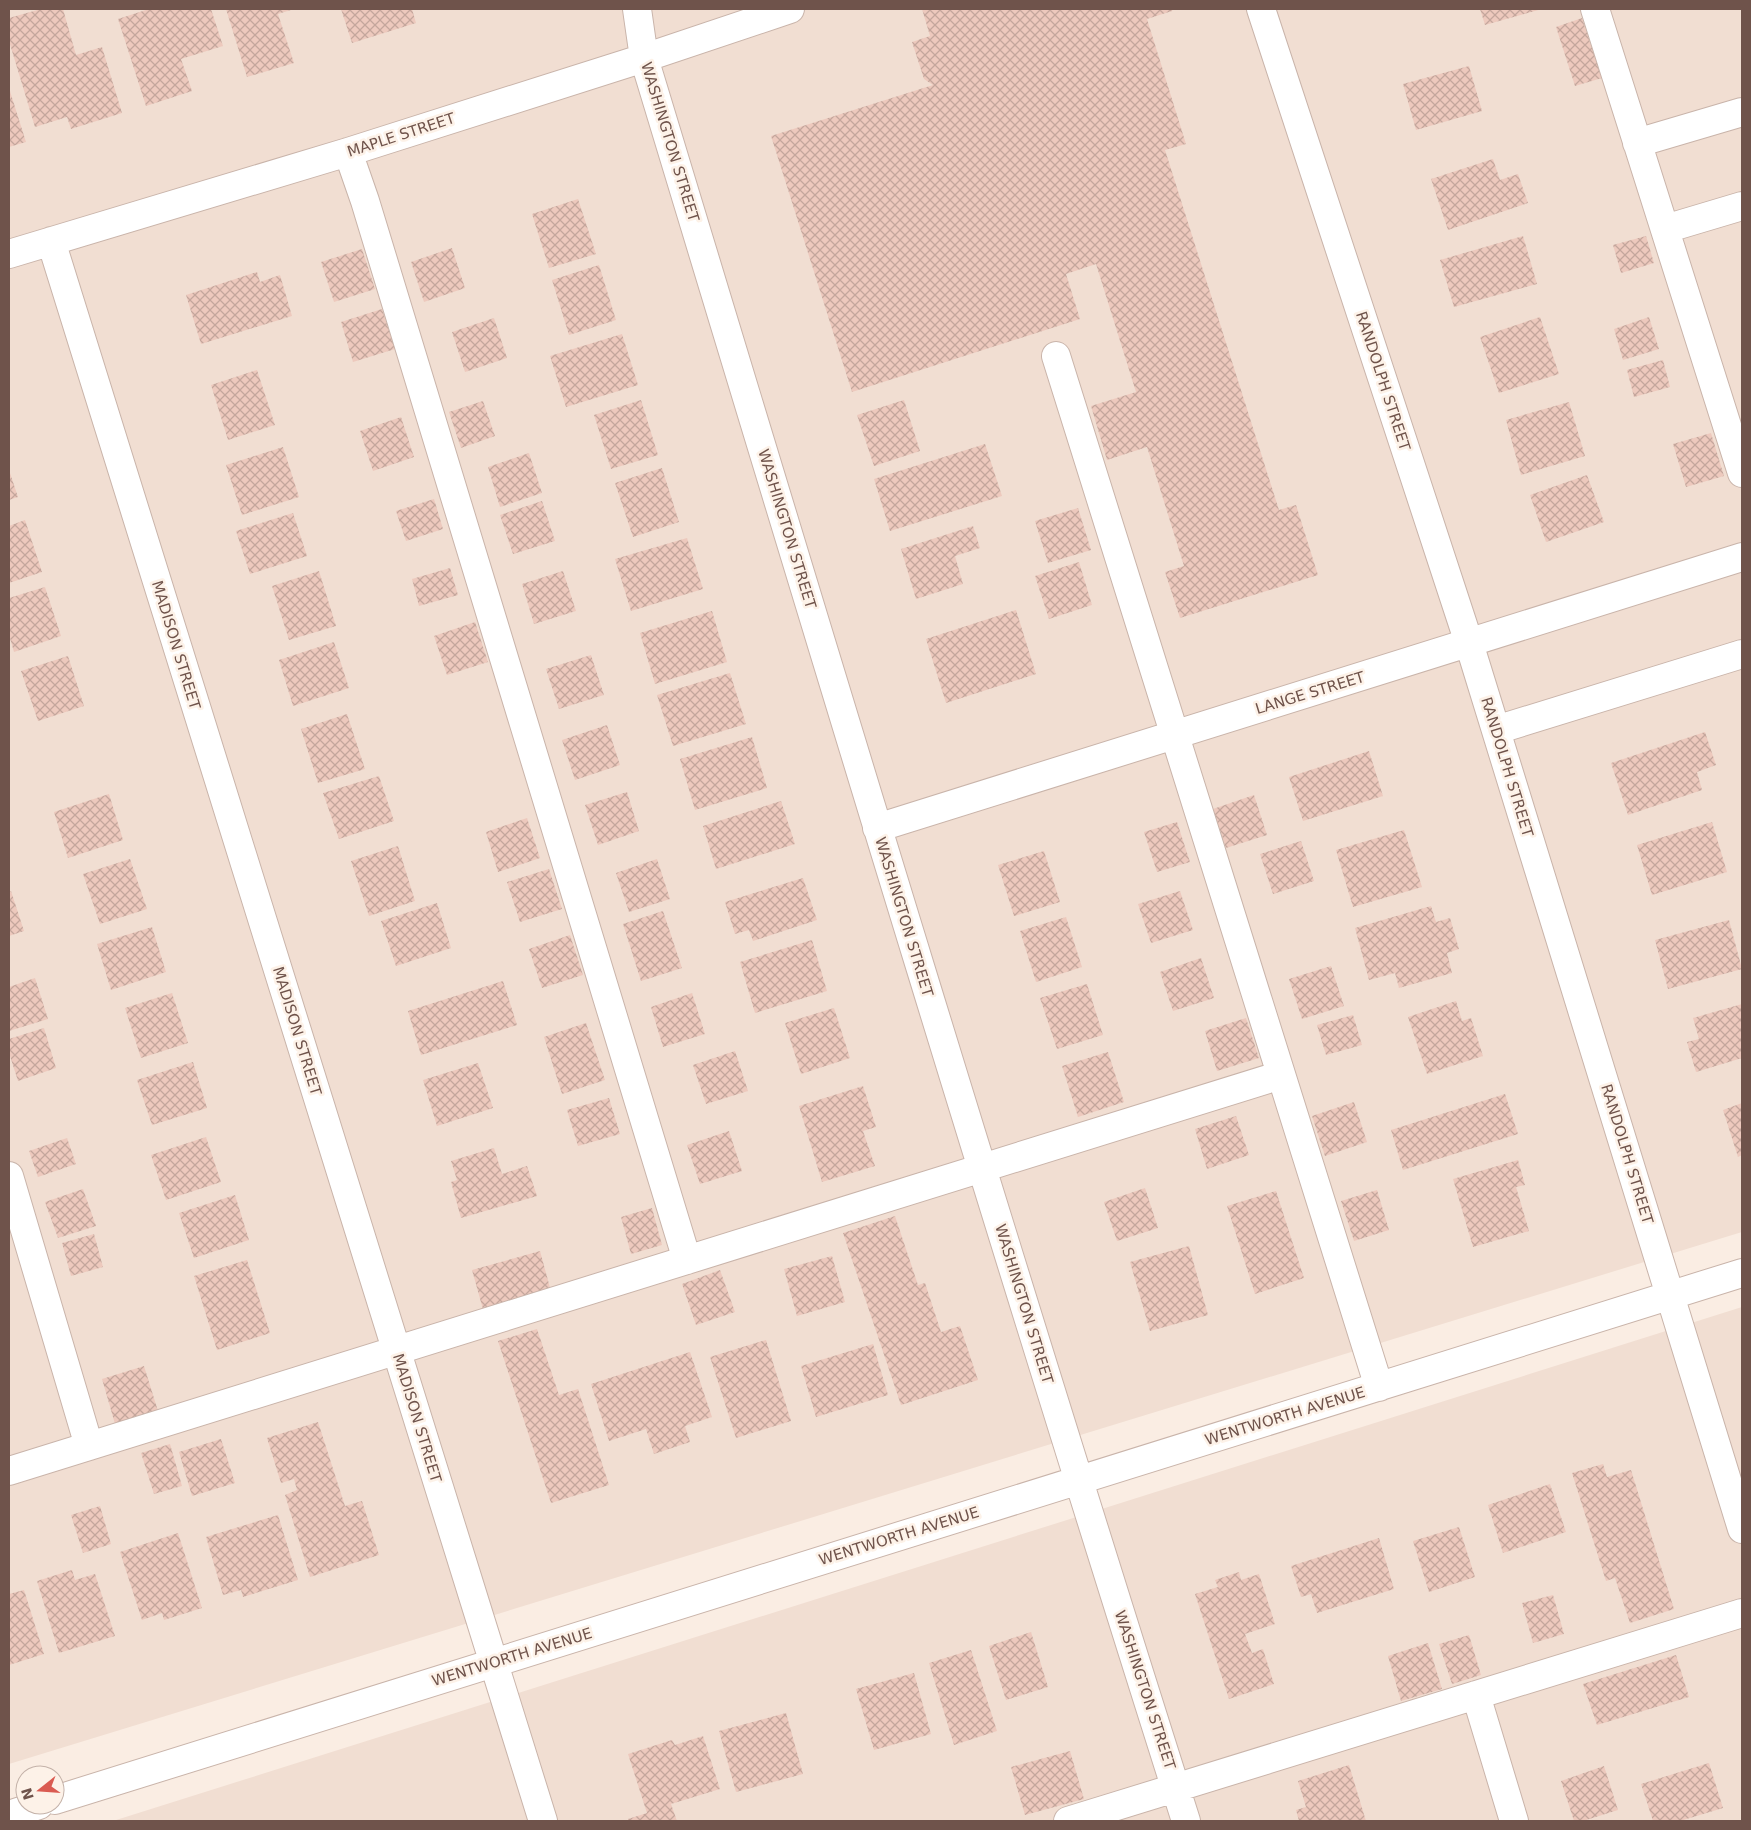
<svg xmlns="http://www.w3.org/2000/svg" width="1751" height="1830" font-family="'DejaVu Sans',sans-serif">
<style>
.residential{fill:#f1ded2}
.building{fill:url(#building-cross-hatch)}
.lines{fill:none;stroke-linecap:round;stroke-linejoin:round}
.minor-casing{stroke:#c9b4aa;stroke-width:30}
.minor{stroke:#fff;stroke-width:28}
.labels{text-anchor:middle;stroke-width:5;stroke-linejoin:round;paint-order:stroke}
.street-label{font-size:15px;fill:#6f534b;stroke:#fdf2e8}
</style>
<defs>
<pattern id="building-cross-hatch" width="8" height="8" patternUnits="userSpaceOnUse" patternTransform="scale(1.25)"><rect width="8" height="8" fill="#edc9bd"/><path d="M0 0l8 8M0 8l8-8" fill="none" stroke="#c4a69c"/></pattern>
</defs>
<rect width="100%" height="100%" fill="#faede3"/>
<!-- residential -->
<path class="residential" d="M9 9H1742V1232L9 1764Z
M1742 1307V1821H113Z"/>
<!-- building -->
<path class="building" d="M41 9H63L76 55 102 47 122 113 71 129 67 117 35 127 9 41V18Z
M149 9H211L223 46 181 59 192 91 146 106 118 19Z
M226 9H294L278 14 294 63 247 77Z
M341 9H412L416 23 352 43Z
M922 9H1173L1172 11 1147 19 1186 144 1165 150 1279 510 1296 505 1318 575 1180 618 1165 572 1184 566 1147 447 1107 460 1091 406 1136 392 1096 264 1066 274 1080 319 852 392 771 136 933 85 924 79 912 42 930 36Z
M1480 9H1542L1485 25Z
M1582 18 1602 78 1575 86 1556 27Z
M1469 66 1482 111 1416 130 1403 84Z
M9 88 26 142 9 147Z
M1493 159 1500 180 1518 174 1528 203 1448 230 1431 179Z
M578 199 596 254 549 268 532 214Z
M1523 236 1537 284 1454 307 1440 260Z
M1646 236 1654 263 1621 273 1613 245Z
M452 248 465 288 424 302 411 262Z
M362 249 375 289 334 302 321 262Z
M599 265 616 320 569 335 552 280Z
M257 272 260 282 280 275 292 316 201 344 186 295Z
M382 309 395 349 353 362 341 322Z
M1540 317 1559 374 1499 393 1480 337Z
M1649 317 1659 349 1623 360 1614 329Z
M494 318 507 358 465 372 452 332Z
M622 334 638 385 566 407 550 356Z
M1663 360 1670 387 1634 397 1627 370Z
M257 370 275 425 228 440 211 385Z
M641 400 658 455 611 469 594 415Z
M904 400 920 451 874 466 857 415Z
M483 401 495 436 461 448 449 412Z
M1569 402 1585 456 1521 475 1506 420Z
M401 417 414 457 373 471 360 431Z
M1711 433 1724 476 1686 487 1673 444Z
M985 444 1002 496 890 531 874 479Z
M283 447 299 497 242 515 226 465Z
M529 453 542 493 500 507 488 467Z
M662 468 679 522 633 537 615 483Z
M9 470 18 497 9 500Z
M1587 475 1604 522 1546 542 1530 495Z
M434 499 443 529 406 541 396 511Z
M542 501 555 541 513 554 500 515Z
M1078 508 1091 550 1048 563 1035 521Z
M293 513 307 556 250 574 236 531Z
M25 520 42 572 9 583V526Z
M973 526 980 548 955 556 963 584 916 599 901 549Z
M687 538 703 589 631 611 615 559Z
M1079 562 1092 605 1049 619 1035 576Z
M450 568 458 595 419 606 412 579Z
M319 571 336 626 289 640 272 586Z
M563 571 576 611 534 624 522 584Z
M45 587 61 636 14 652 9 635V598Z
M1016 610 1036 674 946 703 926 639Z
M712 611 727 662 655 684 640 633Z
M475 622 488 662 447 675 434 636Z
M334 642 349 688 293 706 279 660Z
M591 655 604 695 559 709 546 669Z
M68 656 84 706 38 721 21 671Z
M730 673 746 724 673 746 657 695Z
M347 714 365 769 318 783 301 729Z
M607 725 620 765 575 780 562 740Z
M1705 732 1716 765 1697 772 1702 790 1628 815 1611 763Z
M752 737 767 788 695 810 680 759Z
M1369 751 1383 796 1303 821 1289 777Z
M379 776 394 821 339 839 323 793Z
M627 792 639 831 598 845 585 805Z
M109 794 123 840 68 858 54 812Z
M1254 795 1267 835 1226 848 1213 809Z
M781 801 795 844 716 869 703 826Z
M527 818 540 858 498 872 486 832Z
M1177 822 1190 862 1157 872 1144 832Z
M1712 822 1727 872 1652 895 1637 845Z
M1404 830 1422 887 1353 907 1336 850Z
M1301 841 1314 881 1273 894 1260 854Z
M398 846 415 901 369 916 351 861Z
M1044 851 1060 902 1014 916 998 865Z
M130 859 147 909 100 924 83 874Z
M657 859 670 899 629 912 616 873Z
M549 869 562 909 520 922 507 882Z
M803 878 817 920 753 941 749 930 735 934 725 902Z
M11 891 24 931 9 936V892Z
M1180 891 1193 930 1151 943 1138 904Z
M437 903 451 948 396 966 381 921Z
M1431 906 1436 922 1450 918 1459 949 1447 953 1452 973 1399 988 1395 973 1369 980 1355 928Z
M663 911 682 968 641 981 623 924Z
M1066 917 1082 967 1036 982 1020 931Z
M1729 920 1742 969 1668 989 1655 940Z
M152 927 166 972 111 990 97 944Z
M570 935 583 975 542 988 529 949Z
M812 940 827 991 755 1013 740 962Z
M1201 958 1214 998 1173 1011 1160 972Z
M1331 966 1344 1006 1302 1019 1289 979Z
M35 978 48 1019 9 1031V987Z
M503 981 517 1025 421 1055 408 1011Z
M1087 984 1103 1035 1057 1049 1040 998Z
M172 993 188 1043 141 1058 125 1008Z
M692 993 705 1034 663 1047 651 1007Z
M1456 1001 1462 1021 1471 1018 1483 1056 1427 1074 1408 1017Z
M1742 1004V1058L1696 1072 1687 1042 1699 1039 1693 1018Z
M834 1008 850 1058 801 1074 785 1023Z
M1353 1015 1362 1045 1326 1055 1317 1025Z
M1246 1018 1259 1058 1217 1071 1205 1031Z
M586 1023 605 1080 562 1094 544 1037Z
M44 1028 56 1068 18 1081 9 1053V1039Z
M735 1051 748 1091 706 1104 693 1065Z
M1108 1052 1124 1102 1078 1117 1062 1066Z
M193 1062 207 1108 152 1125 137 1080Z
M478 1063 493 1108 437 1126 423 1080Z
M863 1086 876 1127 863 1131 875 1166 822 1182 799 1106Z
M1505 1094 1518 1134 1403 1170 1391 1130Z
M609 1098 620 1134 578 1146 567 1110Z
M1354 1102 1367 1142 1325 1156 1312 1116Z
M1742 1103V1155L1738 1157 1723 1110Z
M1236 1116 1249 1155 1207 1169 1195 1129Z
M729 1131 742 1171 700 1184 687 1145Z
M206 1137 221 1182 166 1200 151 1155Z
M67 1138 76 1164 38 1177 29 1151Z
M494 1148 502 1174 527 1166 537 1196 461 1218 451 1182 457 1180 451 1161Z
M1518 1160 1525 1185 1516 1187 1529 1231 1473 1247 1453 1179Z
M1145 1188 1158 1228 1117 1241 1104 1202Z
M83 1189 96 1226 58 1238 45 1202Z
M1377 1190 1389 1230 1354 1241 1341 1201Z
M1276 1191 1304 1278 1255 1294 1227 1206Z
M235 1195 249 1240 194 1258 179 1213Z
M652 1208 662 1245 631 1254 621 1217Z
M895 1216 918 1285 925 1283 941 1332 960 1326 978 1380 901 1405 843 1233Z
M94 1234 103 1267 71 1276 62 1243Z
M1189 1246 1208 1315 1150 1331 1130 1262Z
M540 1251 552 1295 484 1313 472 1270Z
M832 1256 845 1302 797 1316 784 1269Z
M247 1260 270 1333 217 1350 194 1276Z
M720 1270 735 1312 696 1325 682 1284Z
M537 1329 559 1395 578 1389 609 1485 551 1503 498 1341Z
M766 1340 791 1421 736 1438 710 1357Z
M873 1344 888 1395 816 1417 801 1366Z
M690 1352 712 1417 685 1426 690 1442 654 1454 646 1429 609 1441 591 1384Z
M144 1366 158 1411 115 1424 102 1379Z
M318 1422 345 1506 362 1501 379 1555 310 1577 285 1495 297 1490 294 1479 281 1483 267 1438Z
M221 1439 235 1483 192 1496 179 1452Z
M170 1444 182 1486 154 1494 141 1453Z
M1603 1464 1607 1477 1631 1470 1674 1609 1630 1623 1615 1578 1606 1581 1572 1473Z
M1550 1484 1566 1532 1503 1553 1488 1505Z
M100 1506 111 1544 83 1553 71 1515Z
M278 1515 298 1580 243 1597 241 1590 223 1595 206 1537Z
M1459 1527 1475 1577 1429 1592 1413 1541Z
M178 1533 202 1608 164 1620 162 1613 142 1620 120 1552Z
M1379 1538 1394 1589 1317 1613 1311 1594 1301 1597 1291 1566Z
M72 1570 75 1580 95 1574 115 1636 59 1653 37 1581Z
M1239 1572 1241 1580 1259 1574 1275 1624 1245 1634 1252 1653 1263 1649 1274 1684 1229 1699 1195 1594 1218 1587 1215 1580Z
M24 1590 44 1654 9 1665V1594Z
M1553 1595 1564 1634 1533 1643 1522 1603Z
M1031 1632 1048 1687 1006 1700 989 1646Z
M1469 1635 1481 1675 1452 1684 1439 1644Z
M1428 1643 1442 1689 1401 1701 1388 1656Z
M971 1650 997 1731 954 1745 929 1663Z
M1676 1655 1689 1697 1597 1725 1583 1684Z
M914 1673 931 1734 874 1750 856 1689Z
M786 1713 803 1774 736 1792 719 1731Z
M703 1736 720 1789 671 1804 677 1821H628V1819L647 1813 628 1754 672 1740 675 1745Z
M1070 1751 1084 1799 1025 1815 1011 1767Z
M1709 1763 1723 1808 1680 1821H1653L1641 1784Z
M1349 1765 1366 1821H1299L1296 1810 1306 1807 1298 1781Z
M1604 1766 1618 1810 1583 1821H1574L1561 1781Z"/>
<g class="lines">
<!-- minor casing -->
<g class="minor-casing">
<path id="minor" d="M637 9 644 58C822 646 1000 1235 1186 1821
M1261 9 1469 643 1742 1529
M1595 9 1742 473
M1637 143 1742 112
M348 152 365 201 687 1260
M1665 229 1742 206
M51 241 543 1821
M9 254 348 152 644 58 790 9
M1056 356 1379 1387
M1496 730 1742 654
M877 828 1742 557
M9 1176 89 1446
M9 1471 1281 1075
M1476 1695 1514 1821
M55 1800 1742 1273
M9 1815 39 1805
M1068 1821 1742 1613"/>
</g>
<!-- minor -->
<use href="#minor" class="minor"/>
</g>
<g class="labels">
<!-- street labels -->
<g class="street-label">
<text transform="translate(401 135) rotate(-18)" y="5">MAPLE STREET</text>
<text transform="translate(670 142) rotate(73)" y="5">WASHINGTON STREET</text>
<text transform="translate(1383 381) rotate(72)" y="5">RANDOLPH STREET</text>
<text transform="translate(787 529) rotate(73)" y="5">WASHINGTON STREET</text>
<text transform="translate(176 645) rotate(73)" y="5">MADISON STREET</text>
<text transform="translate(1310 693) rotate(-17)" y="5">LANGE STREET</text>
<text transform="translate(1507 767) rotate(73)" y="5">RANDOLPH STREET</text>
<text transform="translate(904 917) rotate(73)" y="5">WASHINGTON STREET</text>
<text transform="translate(297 1031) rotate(73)" y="5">MADISON STREET</text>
<text transform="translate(1627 1154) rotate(73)" y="5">RANDOLPH STREET</text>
<text transform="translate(1024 1304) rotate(73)" y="5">WASHINGTON STREET</text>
<text transform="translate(1285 1416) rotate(-17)" y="5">WENTWORTH AVENUE</text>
<text transform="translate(417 1418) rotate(73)" y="5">MADISON STREET</text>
<text transform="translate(899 1536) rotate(-17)" y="5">WENTWORTH AVENUE</text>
<text transform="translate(512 1657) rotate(-17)" y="5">WENTWORTH AVENUE</text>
<text transform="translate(1145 1690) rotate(72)" y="5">WASHINGTON STREET</text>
</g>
</g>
<!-- border -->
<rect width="1751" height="1830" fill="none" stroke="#6f534b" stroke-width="20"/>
<!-- north arrow -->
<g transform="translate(40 1790) rotate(253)"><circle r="24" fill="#fdf2e8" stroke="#c4b2a9"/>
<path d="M0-4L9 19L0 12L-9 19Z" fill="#da5b51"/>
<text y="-8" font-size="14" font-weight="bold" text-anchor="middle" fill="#6f534b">N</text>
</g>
</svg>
